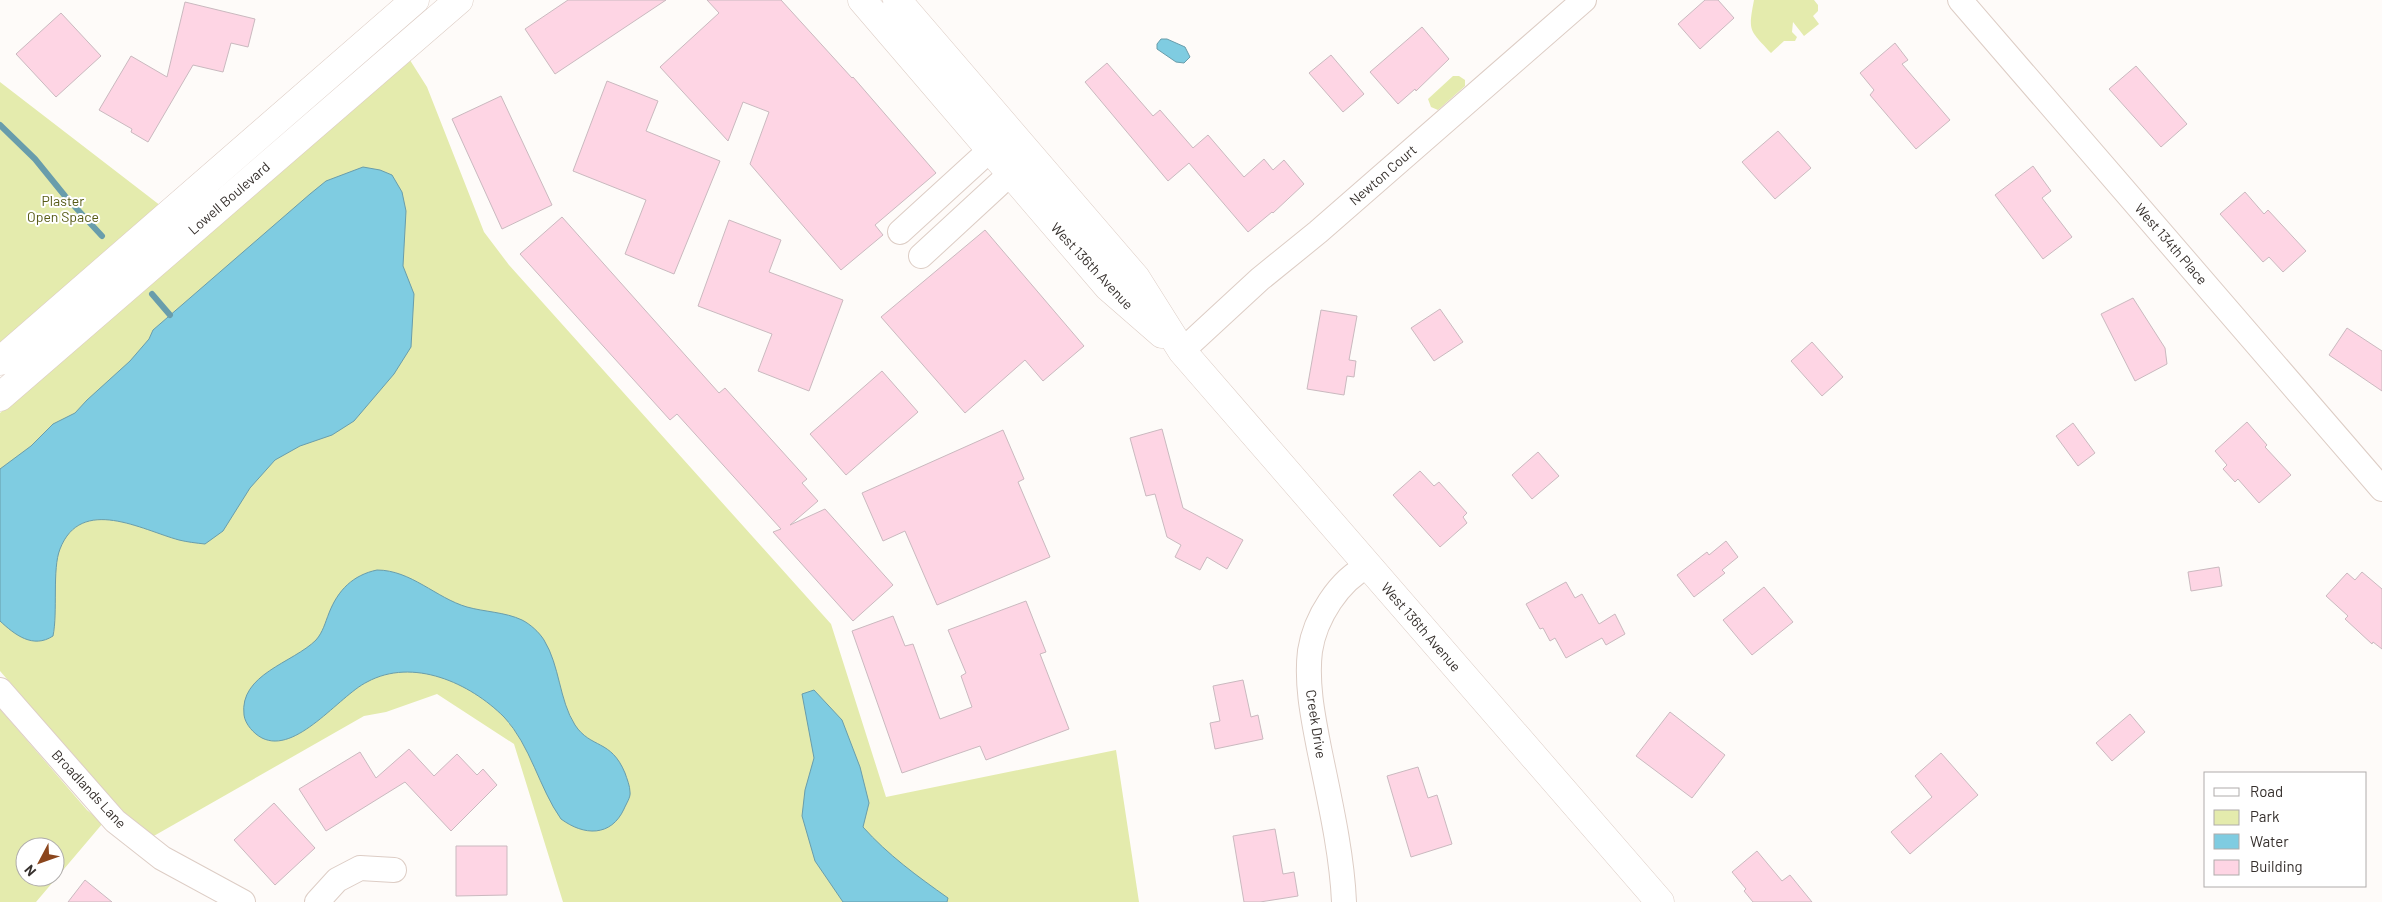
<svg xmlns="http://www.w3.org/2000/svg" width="2382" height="902" font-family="Barlow,sans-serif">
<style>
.green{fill:#e4ebad;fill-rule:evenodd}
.water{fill:#7fcce1;stroke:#699dab}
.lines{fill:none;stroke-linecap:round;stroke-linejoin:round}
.stream{stroke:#699dab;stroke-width:6}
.building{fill:#fed5e4;stroke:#cab9bf}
.street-casing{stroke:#ddcdc5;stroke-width:26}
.secondary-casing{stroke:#ddcdc5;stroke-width:29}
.street{stroke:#fff;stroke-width:24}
.secondary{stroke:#fff;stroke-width:28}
.labels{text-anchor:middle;stroke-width:4;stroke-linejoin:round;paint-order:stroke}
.street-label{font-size:14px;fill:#36302d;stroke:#fff}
.park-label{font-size:14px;fill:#565a15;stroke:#fff}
</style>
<rect width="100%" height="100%" fill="#fefbf9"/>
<!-- green -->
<path class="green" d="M1754 0H1814L1818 5V11L1813 16 1819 24 1804 36 1793 22 1792 32 1797 37 1795 41H1784L1771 53C1749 29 1748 32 1754 0Z
M408 57 427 87 484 232 509 265 831 624 886 797 1116 750 1139 902H563L514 744 437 694 386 712 364 716 152 837 124 814 108 796 0 671V413Z
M1453 76H1459L1465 80V86L1438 110 1431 107 1428 99Z
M0 82 161 206 0 344Z
M0 709 87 810 103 823 36 902H0ZM25 847H55V877H25Z"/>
<!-- water -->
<path class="water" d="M1161 39H1167L1185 47 1190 57 1184 63 1176 62 1157 49V44Z
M363 167 380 170 392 175 402 192 406 211 403 266 414 294 411 347 394 374 354 421 332 435 300 446 275 460 250 488 223 531 205 544C196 543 187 542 179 540 142 530 81 495 60 549 52 569 58 612 53 636 33 649 15 635 0 621V469L31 446 53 424 75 413 87 400 130 361 149 339 153 330 310 194 326 181Z
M377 570C411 570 436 598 467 607 485 612 505 612 522 620 530 624 539 632 544 640 560 666 559 700 575 725 591 749 611 739 625 773 627 779 630 786 630 792 631 797 626 804 624 809 611 837 584 836 561 819 539 788 531 746 504 717 470 683 413 657 367 682 339 696 296 755 262 738 254 734 245 724 244 715 239 674 293 663 316 640 323 632 325 623 329 613 338 590 353 575 377 570Z
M814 690 842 720 860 767 869 803 863 827C888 855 917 876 948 898L947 902H843L815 861 802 816 805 790 814 758 802 694Z"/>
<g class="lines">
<!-- stream -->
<path class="stream" d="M0 125 35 159 65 196 102 236
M152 294 170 315"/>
</g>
<!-- building -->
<path class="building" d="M568 0H666L555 74 525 29Z
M707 0H781L852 78 853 77 936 173 875 225 883 235 841 270 750 164 769 112 743 102 728 141 660 67 719 13Z
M1705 0H1718L1734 18 1700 49 1678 24Z
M185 2 255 19 248 47 231 43 223 72 193 65 148 142 131 132 132 129 99 110 131 56 167 77Z
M61 13 101 56 56 97 16 54Z
M1422 27 1449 59 1416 91 1415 89 1398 104 1370 72Z
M1895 43 1908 60 1902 64 1950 120 1916 149 1870 95 1874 90 1860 73Z
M1331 55 1364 94 1343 112 1309 73Z
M1107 63 1153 116 1160 110 1193 148 1208 135 1244 177 1264 159 1273 170 1284 160 1304 184 1273 213 1272 212 1248 232 1189 163 1168 181 1085 82Z
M2136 66 2187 124 2161 147 2109 89Z
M607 81 658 101 646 131 720 161 674 274 625 254 646 200 573 171Z
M501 96 552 205 502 229 452 119Z
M1778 131 1811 168 1775 199 1742 162Z
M2033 166 2051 191 2042 198 2072 237 2043 259 1995 195Z
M2245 192 2264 214 2268 210 2306 251 2283 272 2269 257 2263 262 2220 214Z
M562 217 719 393 725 388 807 479 802 483 818 501 790 525 825 509 893 585 853 621 773 532 781 529 677 414 670 420 520 254Z
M729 220 781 240 769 272 843 300 809 391 758 371 772 334 698 306Z
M985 230 1084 346 1043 381 1025 360 965 413 881 317Z
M2133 298 2165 348 2167 364 2135 381 2101 314Z
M1440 309 1463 342 1434 361 1411 328Z
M1321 310 1357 316 1349 360 1356 361 1354 377 1347 376 1344 395 1307 389Z
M2347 328 2382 351V391L2329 355Z
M1812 342 1843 377 1822 396 1791 361Z
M882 371 918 412 846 475 810 434Z
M2247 422 2267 445 2265 447 2291 475 2259 503 2238 479 2235 482 2223 469 2227 465 2215 451Z
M2073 423 2095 453 2078 466 2056 436Z
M1162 429 1183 508 1243 540 1227 569 1207 557 1200 570 1175 557 1181 545 1167 537 1155 494 1146 496 1130 438Z
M1003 430 1024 479 1018 482 1050 557 937 605 905 531 883 541 862 493Z
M1538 452 1559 476 1532 499 1512 475Z
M1420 471 1434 486 1439 482 1467 513 1463 517 1467 523 1440 547 1393 495Z
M1726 541 1738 557 1722 570 1725 573 1694 597 1677 575 1707 552 1709 555Z
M2219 567 2222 586 2191 591 2188 572Z
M2362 572 2382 589V649L2373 642 2372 644 2345 619 2348 616 2326 596 2347 573 2355 580Z
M1566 582 1575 598 1582 594 1599 624 1615 614 1625 634 1606 645 1602 638 1566 658 1555 638 1550 641 1543 628 1540 629 1526 604Z
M1764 587 1793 622 1752 655 1723 620Z
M1026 601 1046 652 1040 654 1069 729 986 760 980 746 902 773 852 631 893 616 905 646 913 644 940 719 972 707 961 676 966 673 948 630Z
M1243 680 1251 717 1258 715 1263 739 1215 749 1210 723 1220 721 1213 686Z
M1670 712 1725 755 1692 798 1636 756Z
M2130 714 2145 732 2112 761 2096 743Z
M409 749 434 776 457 754 477 775 483 769 497 785 451 831 405 782 326 831 299 789 360 752 376 778Z
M1941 753 1978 795 1910 854 1891 832 1932 797 1915 776Z
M1418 767 1428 798 1437 795 1452 844 1411 857 1387 776Z
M274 803 315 848 275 885 234 840Z
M1275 829 1283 874 1294 872 1298 896 1260 902H1244L1233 836Z
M456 846H507V895L456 896Z
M1757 851 1782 881 1790 875 1812 902H1753L1744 891 1746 889 1732 872Z
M85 880 112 902H68Z"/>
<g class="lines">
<!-- street casing -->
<g class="street-casing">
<path id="street" d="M1960 0 2382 489
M900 232 1003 138
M921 256 1024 161
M1182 351 1260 279 1318 232 1584 0
M0 690 115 821 162 858 243 902
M317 902 337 880 360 868 394 870
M1344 902C1342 853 1329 797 1319 748 1313 717 1306 683 1310 651 1315 618 1339 580 1368 566"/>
</g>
<!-- secondary casing -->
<g class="secondary-casing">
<path id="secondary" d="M862 0 1108 287 1162 334
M897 0 1136 278 1182 351 1660 902
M0 361 415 0
M0 397 459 0"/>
</g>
<!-- street -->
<use href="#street" class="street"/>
<!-- secondary -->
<use href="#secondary" class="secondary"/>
</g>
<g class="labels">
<!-- street labels -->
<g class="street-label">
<text transform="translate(1383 175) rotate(-41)" y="5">Newton Court</text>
<text transform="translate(229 198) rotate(-41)" y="5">Lowell Boulevard</text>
<text transform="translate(2171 244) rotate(49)" y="5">West 134th Place</text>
<text transform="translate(1092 266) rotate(47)" y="5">West 136th Avenue</text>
<text transform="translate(1421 627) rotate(49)" y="5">West 136th Avenue</text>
<text transform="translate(1316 724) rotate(81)" y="5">Creek Drive</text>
<text transform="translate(89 789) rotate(47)" y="5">Broadlands Lane</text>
</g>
<!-- park labels -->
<g class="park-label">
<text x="63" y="206">Plaster<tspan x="63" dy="16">Open Space</tspan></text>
</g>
</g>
<!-- legend -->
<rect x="2204" y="772" width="162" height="115" fill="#ffffff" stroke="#afacab"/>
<rect x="2214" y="788" width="25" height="8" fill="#ffffff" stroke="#afacab"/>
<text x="2250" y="797" font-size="15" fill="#36302d">Road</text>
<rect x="2214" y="810" width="25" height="15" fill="#e4ebad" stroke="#afacab"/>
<text x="2250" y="822" font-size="15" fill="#36302d">Park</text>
<rect x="2214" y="834" width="25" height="15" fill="#7fcce1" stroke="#afacab"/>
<text x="2250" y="847" font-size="15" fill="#36302d">Water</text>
<rect x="2214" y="860" width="25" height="15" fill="#fed5e4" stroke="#afacab"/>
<text x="2250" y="872" font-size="15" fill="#36302d">Building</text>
<!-- north arrow -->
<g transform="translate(40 862) rotate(229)"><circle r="24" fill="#ffffff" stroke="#afacab"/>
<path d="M0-4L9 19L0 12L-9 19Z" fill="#8b461d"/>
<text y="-8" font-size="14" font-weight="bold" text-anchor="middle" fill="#36302d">N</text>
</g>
</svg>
